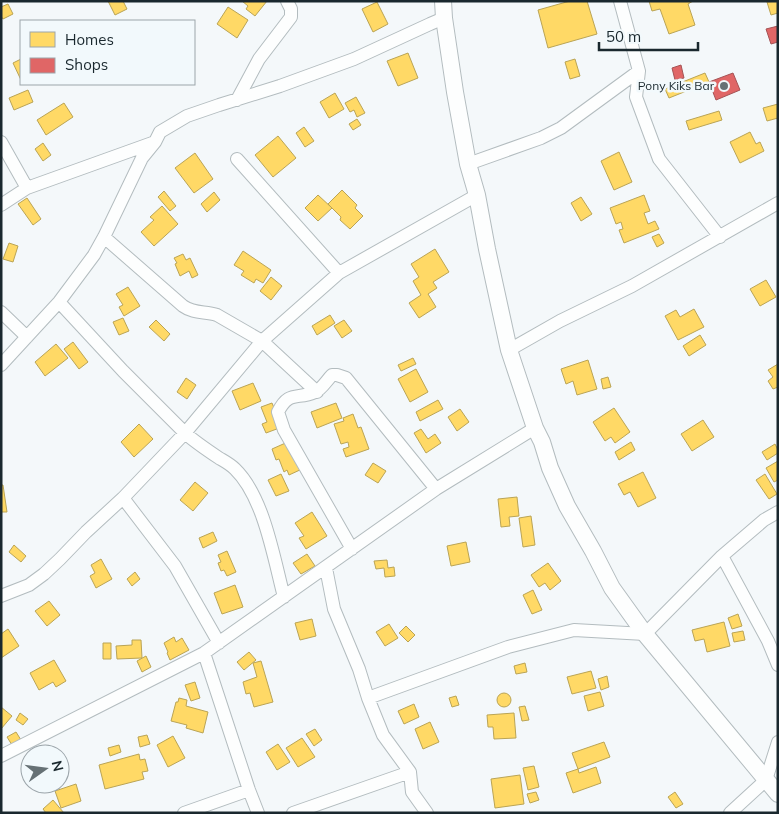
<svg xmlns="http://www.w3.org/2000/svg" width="779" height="814" font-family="Mulish,sans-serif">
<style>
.homes{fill:#ffd966;stroke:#baa455}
.shops{fill:#e06666;stroke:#a55355}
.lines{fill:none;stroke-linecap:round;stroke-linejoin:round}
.minor-casing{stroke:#b3bcbf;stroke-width:14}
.tertiary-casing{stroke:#b3bcbf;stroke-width:18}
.minor{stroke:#fdfefe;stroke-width:12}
.tertiary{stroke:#fdfefe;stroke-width:16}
.poi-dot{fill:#667175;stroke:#f2f9fc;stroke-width:2}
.labels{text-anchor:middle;stroke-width:5;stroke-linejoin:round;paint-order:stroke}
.poi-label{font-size:12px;fill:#1a282e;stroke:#f2f9fc;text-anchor:end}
</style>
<rect width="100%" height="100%" fill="#f4f8fa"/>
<!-- homes -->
<path class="homes" d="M108 1H123L127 9 115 15Z
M242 1H267L255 16 246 9 248 6Z
M570 1H587L597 34 548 48 538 10Z
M649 1H693L688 4 695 25 669 34 660 9 652 11Z
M778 1V13L771 15 767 2Z
M377 2 388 24 373 32 362 9Z
M8 4 13 14 3 19 1 16V7Z
M228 7 248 20 237 38 217 24Z
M408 53 418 78 398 86 387 61Z
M21 59V80L13 63Z
M575 59 580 76 570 79 565 62Z
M705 73 709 82 669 98 665 89Z
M28 90 33 102 14 110 9 98Z
M335 93 344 109 329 118 320 102Z
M356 97 365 113 357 117 354 110 350 112 345 103Z
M64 103 73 117 46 135 37 120Z
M778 104V118L767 121 763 108Z
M719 111 722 120 689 130 686 121Z
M357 119 361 125 353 130 349 124Z
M304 127 314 141 305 147 296 133Z
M750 132 756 144 760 142 764 151 740 163 730 142Z
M278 136 296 158 273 177 255 155Z
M43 143 51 155 43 161 35 149Z
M619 152 632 182 614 190 601 161Z
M195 153 213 179 194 193 175 168Z
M342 190 357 205 355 208 363 216 350 229 340 220 341 217 328 204Z
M164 191 176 206 170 211 158 197Z
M214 192 220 200 207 212 201 204Z
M318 195 332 208 318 221 305 208Z
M644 195 650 211 644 213 648 224 655 221 659 229 624 243 619 230 623 229 621 222 616 224 610 208Z
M581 197 592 214 581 221 571 203Z
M27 198 41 219 33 225 18 204Z
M162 206 178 224 154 246 141 232 154 220 150 217Z
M659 234 664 243 657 247 652 237Z
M9 243 18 246 13 262 3 259Z
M435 249 449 272 433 282 437 288 428 294 436 307 419 318 409 303 421 295 413 281 419 277 411 264Z
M243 251 271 270 263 283 256 279 254 283 241 275 244 271 234 265Z
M183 254 186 260 190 258 198 275 192 278 189 271 180 276 175 264 177 263 174 258Z
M271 277 282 286 271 300 260 291Z
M766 280 776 297 760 306 750 289Z
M128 287 140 306 124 316 119 307 123 305 116 294Z
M694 309 704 327 678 340 665 316 676 310 680 317Z
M330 315 335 323 317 335 312 326Z
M123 318 129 331 119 335 113 322Z
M156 320 170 334 164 341 149 327Z
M344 320 352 331 342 338 334 326Z
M700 335 706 345 689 356 683 346Z
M73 342 88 362 79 369 64 349Z
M56 344 68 358 45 376 35 362Z
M413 358 416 364 401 371 398 365Z
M588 360 597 389 577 395 573 381 566 384 561 369Z
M778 364V387L773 389 768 381 773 377 768 370Z
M416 369 428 392 410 402 398 379Z
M608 377 611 387 603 389 601 379Z
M186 378 196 385 187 399 177 392Z
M253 383 261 401 240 410 232 391Z
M438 400 443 409 420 421 416 412Z
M272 403 282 427 266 433 262 424 267 422 261 407Z
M336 403 342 418 317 428 311 412Z
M614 408 630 432 615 443 611 437 605 441 593 422Z
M460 409 469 422 457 431 448 417Z
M353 414 358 428 361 427 369 449 346 457 343 449 349 447 348 442 341 444 334 424 344 421 343 418Z
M703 420 714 437 692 451 681 434Z
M139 424 153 439 134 457 121 442Z
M421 429 428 439 435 434 441 443 426 453 414 433Z
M290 441 302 469 289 475 287 470 284 472 279 459 276 460 272 449Z
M631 442 635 450 619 460 615 452Z
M775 444 778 450V453L767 460 762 452Z
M778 461V480L774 482 766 468Z
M373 463 386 471 378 483 365 475Z
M643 472 656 498 638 507 630 492 624 495 618 484Z
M281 474 289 491 276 496 268 480Z
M765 474 777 494 769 499 756 480Z
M195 482 208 493 193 511 180 500Z
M1 485H3L7 512H1Z
M517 497 519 516 509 517 510 526 501 527 498 499Z
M312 512 327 536 306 549 299 538 304 536 295 523Z
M531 516 535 545 523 547 519 518Z
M213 532 217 541 203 548 199 538Z
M466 542 470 562 451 566 447 546Z
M14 545 26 556 21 562 9 552Z
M227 551 236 572 227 576 224 570 221 571 218 563 221 562 218 555Z
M307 554 315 566 301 574 293 563Z
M101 559 112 579 96 588 90 576 95 573 91 565Z
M387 560 388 568 394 567 395 576 385 577 384 568 376 569 374 561Z
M548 563 561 581 550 590 545 583 539 587 531 575Z
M135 572 140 579 132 586 127 579Z
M235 585 243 607 222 614 214 593Z
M533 590 542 610 532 614 523 595Z
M49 601 60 615 47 626 35 611Z
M738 614 742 626 732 629 728 618Z
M312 619 316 636 300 640 295 623Z
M724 622 730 646 707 652 704 639 695 641 692 630Z
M389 624 398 638 385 646 376 632Z
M406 626 415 635 408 642 399 633Z
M8 629 19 646 1 658V634Z
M743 631 745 640 734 642 732 633Z
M174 637 176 642 182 638 189 650 170 660 167 653 168 652 164 643Z
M132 640H141L142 658 117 659 116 646 132 645Z
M103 643H111V659H103Z
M249 652 256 660 244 670 237 662Z
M146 656 151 667 142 672 137 661Z
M54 660 66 681 56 687 53 682 39 690 30 673Z
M261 661 273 702 254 707 250 693 246 694 243 682 257 677 253 663Z
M525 663 527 672 516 674 514 666Z
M591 671 596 688 572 694 567 677Z
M607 676 609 687 601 690 598 679Z
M195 682 200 698 191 701 185 685Z
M600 692 604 706 588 711 584 696Z
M497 700a7 7 0 1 1 14 0a7 7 0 1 1-14 0Z
M456 696 459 705 452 707 449 698Z
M179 698 187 700 186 706 208 712 203 733 186 728 187 725 171 721 176 702H178Z
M414 704 419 717 404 724 398 711Z
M525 706 529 720 522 721 519 707Z
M1 707 12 716 1 729Z
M20 713 28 719 23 725 16 720Z
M514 713 516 738 494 739 493 727H488L487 715Z
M430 722 439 742 423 749 415 729Z
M315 729 322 740 314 746 306 734Z
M16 732 21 740 12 745 7 737Z
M147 735 150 744 140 747 138 737Z
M173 736 185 758 168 767 157 745Z
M302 738 315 757 298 767 286 748Z
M604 742 610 757 578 769 572 753Z
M278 744 290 762 277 770 266 752Z
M119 745 121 752 110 756 108 748Z
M139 754 140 760 145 759 148 771 142 772 144 779 105 789 99 765Z
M534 766 539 787 528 790 523 768Z
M596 767 601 783 573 793 566 773 578 769 579 773Z
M520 775 524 804 495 808 491 779Z
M76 784 81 801 61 808 55 791Z
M536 792 539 800 530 803 527 794Z
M675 792 683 804 676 808 668 797Z
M53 800 64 813H46L43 809Z"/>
<!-- shops -->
<path class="shops" d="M778 26V42L771 44 766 29Z
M681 65 684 78 675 80 672 68Z
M733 73 740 90 716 100 709 82Z"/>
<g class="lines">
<!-- minor casing -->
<g class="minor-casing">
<path id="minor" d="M639 71 636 97 659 159 720 237
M237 100 259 59 291 17V9L287 1
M1 142 27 188
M237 159 339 273
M468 164 541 138 561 128 639 71 620 1
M1 205 27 188 155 142
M104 237 183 306C194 314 205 311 217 315L262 341 317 392
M59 302 123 371 185 433C195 442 207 450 219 458 224 461 230 464 235 469 264 497 274 559 284 597
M1 312 27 337
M509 350 560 321 632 286 778 203
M1 365 59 302 94 255 104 237 142 158 155 142 160 132 187 116 219 105 280 86 354 59 430 24 444 18
M123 498 185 433 262 341 339 273 477 195
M352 549 284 430 278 412C289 390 297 400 315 392 321 390 327 380 332 375H337L346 378 436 489
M722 556 768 641 778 665
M326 568 334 609 359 669 368 698 383 735 410 772 412 792 427 813
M1 596 29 585 44 574 60 559 86 532 123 498 175 566 219 643
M204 653 249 790 258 813
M368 698 508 647 574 630 645 634 722 556 764 520 778 512
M1 756 204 653 436 489 535 428
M184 813 249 790
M293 813 410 772
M730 813 766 780 778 742"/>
</g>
<!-- tertiary casing -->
<g class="tertiary-casing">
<path id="tertiary" d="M443 1 444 18 455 92 468 164 477 195 487 249 509 350 535 428 542 442 550 468 567 506 593 551 612 588 645 634 778 794"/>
</g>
<!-- minor -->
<use href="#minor" class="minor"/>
<!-- tertiary -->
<use href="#tertiary" class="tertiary"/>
</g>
<!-- markers -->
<circle class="poi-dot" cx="724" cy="86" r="5"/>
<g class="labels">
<!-- poi labels -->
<g class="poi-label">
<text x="714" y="90">Pony Kiks Bar</text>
</g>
</g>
<!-- border -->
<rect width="779" height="814" fill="none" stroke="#1a282e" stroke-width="5"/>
<!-- legend -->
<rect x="20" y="20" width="175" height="65" fill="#f2f9fc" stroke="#9ca5aa"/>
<rect x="30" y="32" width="25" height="15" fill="#ffd966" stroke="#9ca5aa"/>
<text x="65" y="45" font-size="15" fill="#1a282e">Homes</text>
<rect x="30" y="58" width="25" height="15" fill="#e06666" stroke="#9ca5aa"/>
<text x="65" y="70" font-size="15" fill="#1a282e">Shops</text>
<!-- north arrow -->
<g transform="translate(45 769) rotate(76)"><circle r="24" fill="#f2f9fc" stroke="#9ca5aa"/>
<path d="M0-4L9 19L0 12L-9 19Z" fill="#667175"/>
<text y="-8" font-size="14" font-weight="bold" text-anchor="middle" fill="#1a282e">N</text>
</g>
<!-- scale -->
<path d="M599 42v8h99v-8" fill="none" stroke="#1a282e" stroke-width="2.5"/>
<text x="606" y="42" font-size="15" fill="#1a282e" stroke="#f2f9fc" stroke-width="4" paint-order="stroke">50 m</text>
</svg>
